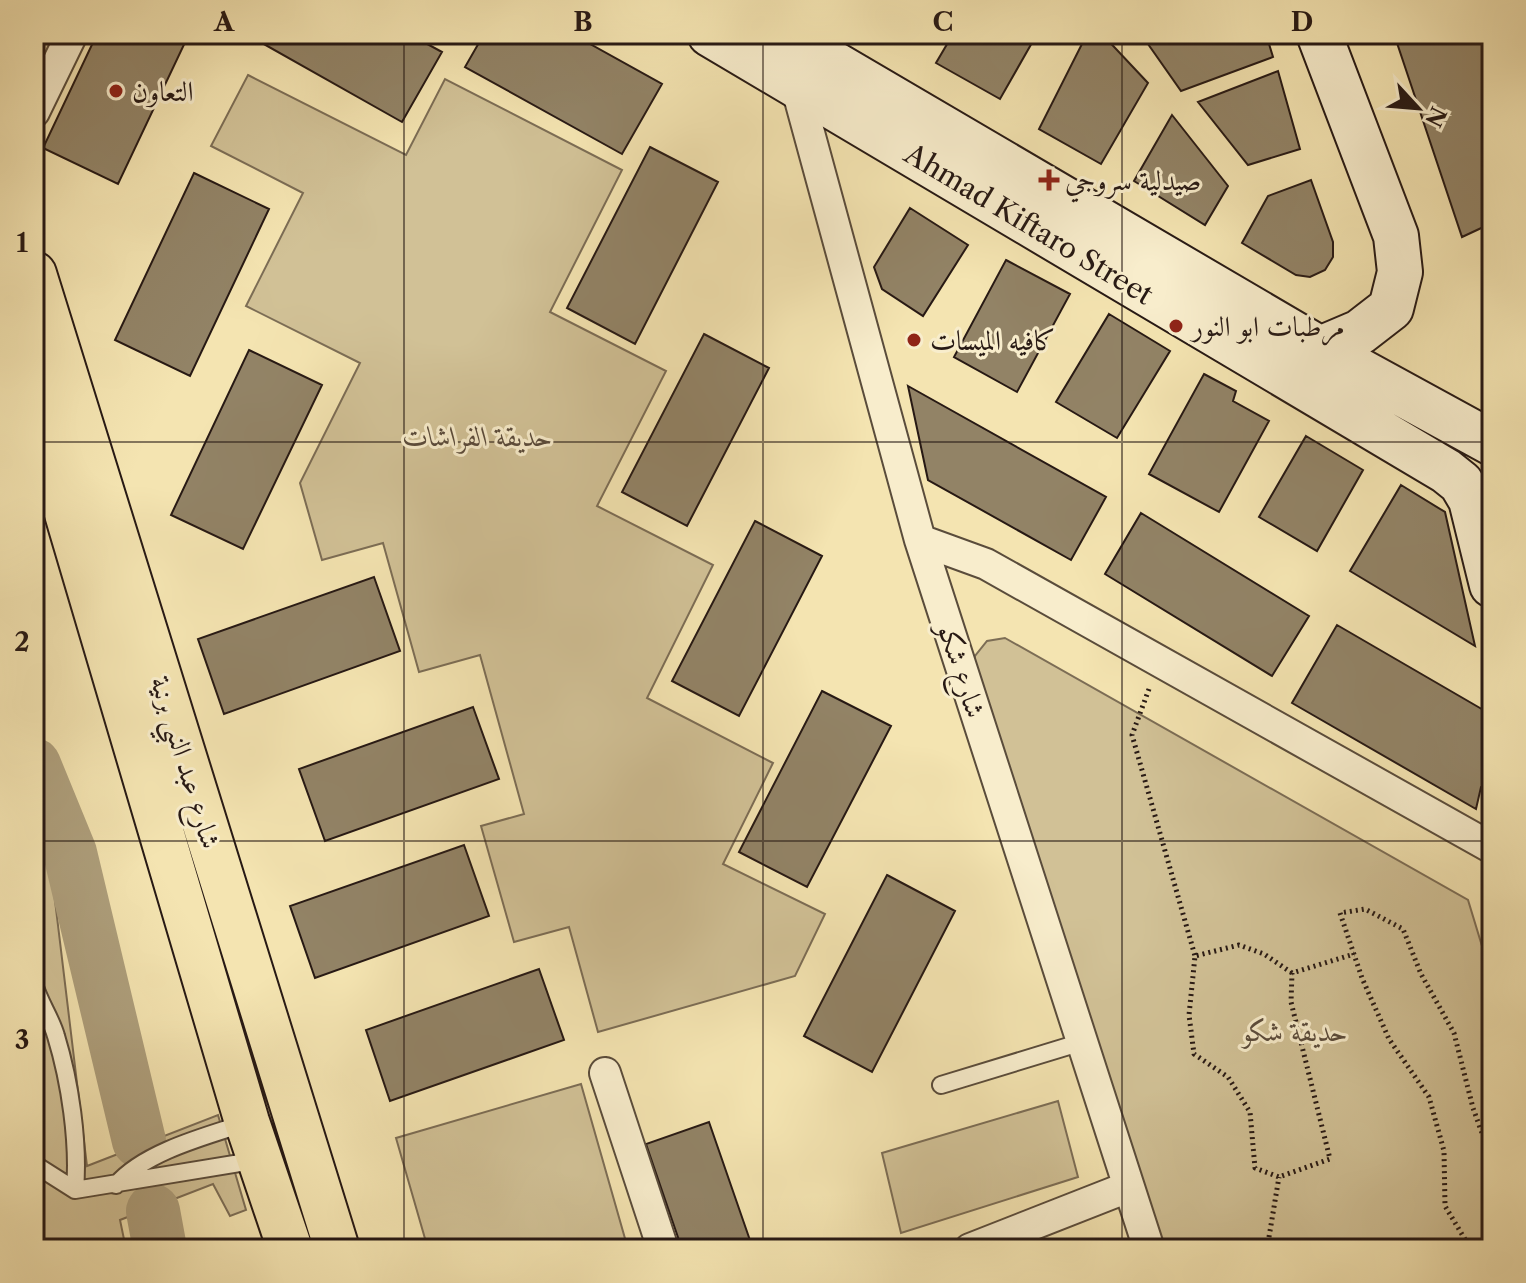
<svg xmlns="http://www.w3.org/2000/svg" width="1526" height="1283" font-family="'Libre Caslon Text',Amiri,serif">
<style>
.green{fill:#d1c196;stroke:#7c6d55;stroke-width:2}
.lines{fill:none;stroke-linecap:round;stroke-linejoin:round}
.river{stroke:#ae9f7c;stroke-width:54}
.building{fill:#928366;stroke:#271914;stroke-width:2}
.lane-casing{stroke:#5a4c3b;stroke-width:20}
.street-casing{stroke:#5a4c3b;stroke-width:34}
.secondary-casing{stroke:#271914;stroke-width:48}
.primary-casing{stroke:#271914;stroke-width:48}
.path{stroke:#271914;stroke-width:5;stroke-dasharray:2 4;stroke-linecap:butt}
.lane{stroke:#f8edcc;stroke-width:16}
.street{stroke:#f8edcc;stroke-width:30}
.secondary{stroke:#f8edcc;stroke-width:44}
.primary{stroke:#f4e4b1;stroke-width:44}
.grid{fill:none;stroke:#271914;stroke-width:2;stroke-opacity:0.55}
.poi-dot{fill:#8f2418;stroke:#f8edcc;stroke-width:3}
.labels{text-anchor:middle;stroke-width:6;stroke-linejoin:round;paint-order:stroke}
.poi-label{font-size:28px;fill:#271914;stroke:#f8edcc;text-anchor:start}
.street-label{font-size:28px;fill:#271914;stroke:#f8edcc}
.park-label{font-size:28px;font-style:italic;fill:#5a4b3b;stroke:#f8edcc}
.neatline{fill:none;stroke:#271914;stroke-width:3}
.grid-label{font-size:26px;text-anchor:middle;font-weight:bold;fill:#271914}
</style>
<rect width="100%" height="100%" fill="#f4e4b1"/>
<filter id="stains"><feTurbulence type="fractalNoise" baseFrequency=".0025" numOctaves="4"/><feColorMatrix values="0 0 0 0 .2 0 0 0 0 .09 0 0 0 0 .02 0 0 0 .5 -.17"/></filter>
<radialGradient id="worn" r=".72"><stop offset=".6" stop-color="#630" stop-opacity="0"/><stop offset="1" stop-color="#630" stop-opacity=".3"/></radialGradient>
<!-- green -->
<path class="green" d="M34 34H60L34 89Z
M248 75 406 155 445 79 622 170 550 312 666 371 597 506 713 565 647 698 773 763 723 864 825 914 795 976 598 1032 569 927 514 942 481 826 524 814 480 655 419 672 383 543 322 560 300 483 360 363 246 306 303 193 211 146Z
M1005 638 1468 900 1492 979V1249H1157L972 671 975 656 987 641Z
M34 820 50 859 87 1166 218 1115 246 1210 230 1216 213 1184 120 1220 126 1249H34Z
M581 1084 628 1249H428L396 1138Z
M1058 1101 1078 1177 901 1233 882 1153Z"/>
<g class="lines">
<!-- river -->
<path class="river" d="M34 765 70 853 139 1141
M153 1211 160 1249"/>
</g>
<!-- building -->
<path class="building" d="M97 34H189L118 184 43 148Z
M246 34H409L442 52 402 122Z
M484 34H572L662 84 622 154 465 67Z
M953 34H1037L1000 99 936 63Z
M1087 34H1102L1148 83 1101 164 1039 129Z
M1141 34H1266L1273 57 1181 91Z
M1394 34H1492V223L1462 237Z
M1278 71 1300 149 1248 165 1198 102Z
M1172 115 1228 186 1205 225 1134 181Z
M650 147 718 182 635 344 567 308Z
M194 173 269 209 190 376 115 340Z
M1311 180 1333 242V257L1325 270 1310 277 1296 275 1242 243 1268 196Z
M910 208 968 245 923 316 882 289 874 267Z
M1006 260 1070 294 1017 392 954 357Z
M1109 314 1170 351 1117 438 1056 402Z
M704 334 769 368 687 526 622 492Z
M249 350 322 385 243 549 171 515Z
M1204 374 1236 391 1233 401 1269 421 1219 512 1149 474Z
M908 386 1106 497 1071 560 928 480Z
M1306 436 1363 470 1317 551 1259 517Z
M1401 485 1445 512 1475 646 1350 571Z
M1141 513 1309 616 1272 676 1105 574Z
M755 521 822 556 739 716 672 681Z
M374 577 400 651 224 714 198 639Z
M1337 625 1492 715V785L1481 787 1476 809 1292 703Z
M822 691 891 726 807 887 739 852Z
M473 707 499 779 325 841 299 769Z
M464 845 489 916 315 978 290 906Z
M887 875 955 911 872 1072 804 1036Z
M539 969 564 1040 390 1101 366 1030Z
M709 1122 753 1249H682L646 1144Z"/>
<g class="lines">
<!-- lane casing -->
<g class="lane-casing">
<path id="lane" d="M34 984C39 1002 51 1018 56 1036 70 1082 79 1142 75 1190
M941 1085 1082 1042
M34 1164 75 1190 258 1160
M116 1185C144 1152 206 1136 246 1123"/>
</g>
<!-- street casing -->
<g class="street-casing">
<path id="street" d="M796 85 920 540 1149 1249
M34 112 72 34
M920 540 986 564 1492 848
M605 1073 663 1249
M970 1249 1128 1187"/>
</g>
<!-- secondary casing -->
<g class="secondary-casing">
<path id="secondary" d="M710 34 1446 471 1461 483 1471 500 1492 585
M783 34 1320 349 1492 443
M1319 34 1396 236 1400 272 1391 308 1360 332 1320 349"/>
</g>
<!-- primary casing -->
<g class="primary-casing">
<path id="primary" d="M34 274 337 1249
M34 402 247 1122 290 1249"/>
</g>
<!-- path -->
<path class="path" d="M1149 689 1132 735 1195 956
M1292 973 1264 954 1239 945 1195 956 1189 1015 1194 1054 1228 1077 1250 1112 1255 1168 1279 1177 1330 1159 1291 1002 1292 973 1354 954
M1492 1161 1473 1108 1454 1033 1421 974 1403 929 1365 909 1340 913 1362 978 1389 1039 1429 1097 1444 1151 1445 1206 1469 1246 1492 1241
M1267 1249 1279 1177
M1450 1249 1469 1246"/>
<!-- lane -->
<use href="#lane" class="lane"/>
<!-- street -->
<use href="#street" class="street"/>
<!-- secondary -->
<use href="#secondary" class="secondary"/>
<!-- primary -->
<use href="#primary" class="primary"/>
</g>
<!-- grid -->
<path class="grid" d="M404 34V1249M763 34V1249M1122 34V1249M34 442H1492M34 841H1492"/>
<!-- markers -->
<g class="poi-dot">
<circle cx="116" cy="91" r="8"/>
<path d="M1045 168h8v8h8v8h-8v8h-8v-8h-8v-8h8z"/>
<circle cx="1176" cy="326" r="8"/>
<circle cx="914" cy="340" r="8"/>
</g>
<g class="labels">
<!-- poi labels -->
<g class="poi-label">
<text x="132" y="101">التعاون</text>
<text x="1065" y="190">صيدلية سروجي</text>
<text x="1192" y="336">مرطبات ابو النور</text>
<text x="930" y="350">كافيه الميسات</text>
</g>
<!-- street labels -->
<g class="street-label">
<text transform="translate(1029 224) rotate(31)" y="10">Ahmad Kiftaro Street</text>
<text transform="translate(962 670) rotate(72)" y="10">شارع شكو</text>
<text transform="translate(186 762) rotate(73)" y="10">شارع عبد النبي برنية</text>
</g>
<!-- park labels -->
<g class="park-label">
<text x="478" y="446">حديقة الفراشات</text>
<text x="1295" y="1041">حديقة شكو</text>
</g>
</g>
<!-- margin -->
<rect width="1526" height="1283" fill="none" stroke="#f4e4b1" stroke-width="88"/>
<!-- north arrow -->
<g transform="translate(1418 108) rotate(116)" stroke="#f8edcc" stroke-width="6" paint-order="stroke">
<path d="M0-6L14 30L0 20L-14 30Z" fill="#271914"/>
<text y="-12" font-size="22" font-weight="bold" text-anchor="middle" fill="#271914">N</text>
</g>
<rect x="44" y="44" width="1438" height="1195" class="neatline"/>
<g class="grid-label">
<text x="224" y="31">A</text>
<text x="583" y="31">B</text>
<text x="943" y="31">C</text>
<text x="1302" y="31">D</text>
<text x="22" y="252">1</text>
<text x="22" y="651">2</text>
<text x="22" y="1049">3</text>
</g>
<rect width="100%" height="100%" filter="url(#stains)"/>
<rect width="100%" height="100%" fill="url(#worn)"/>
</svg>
